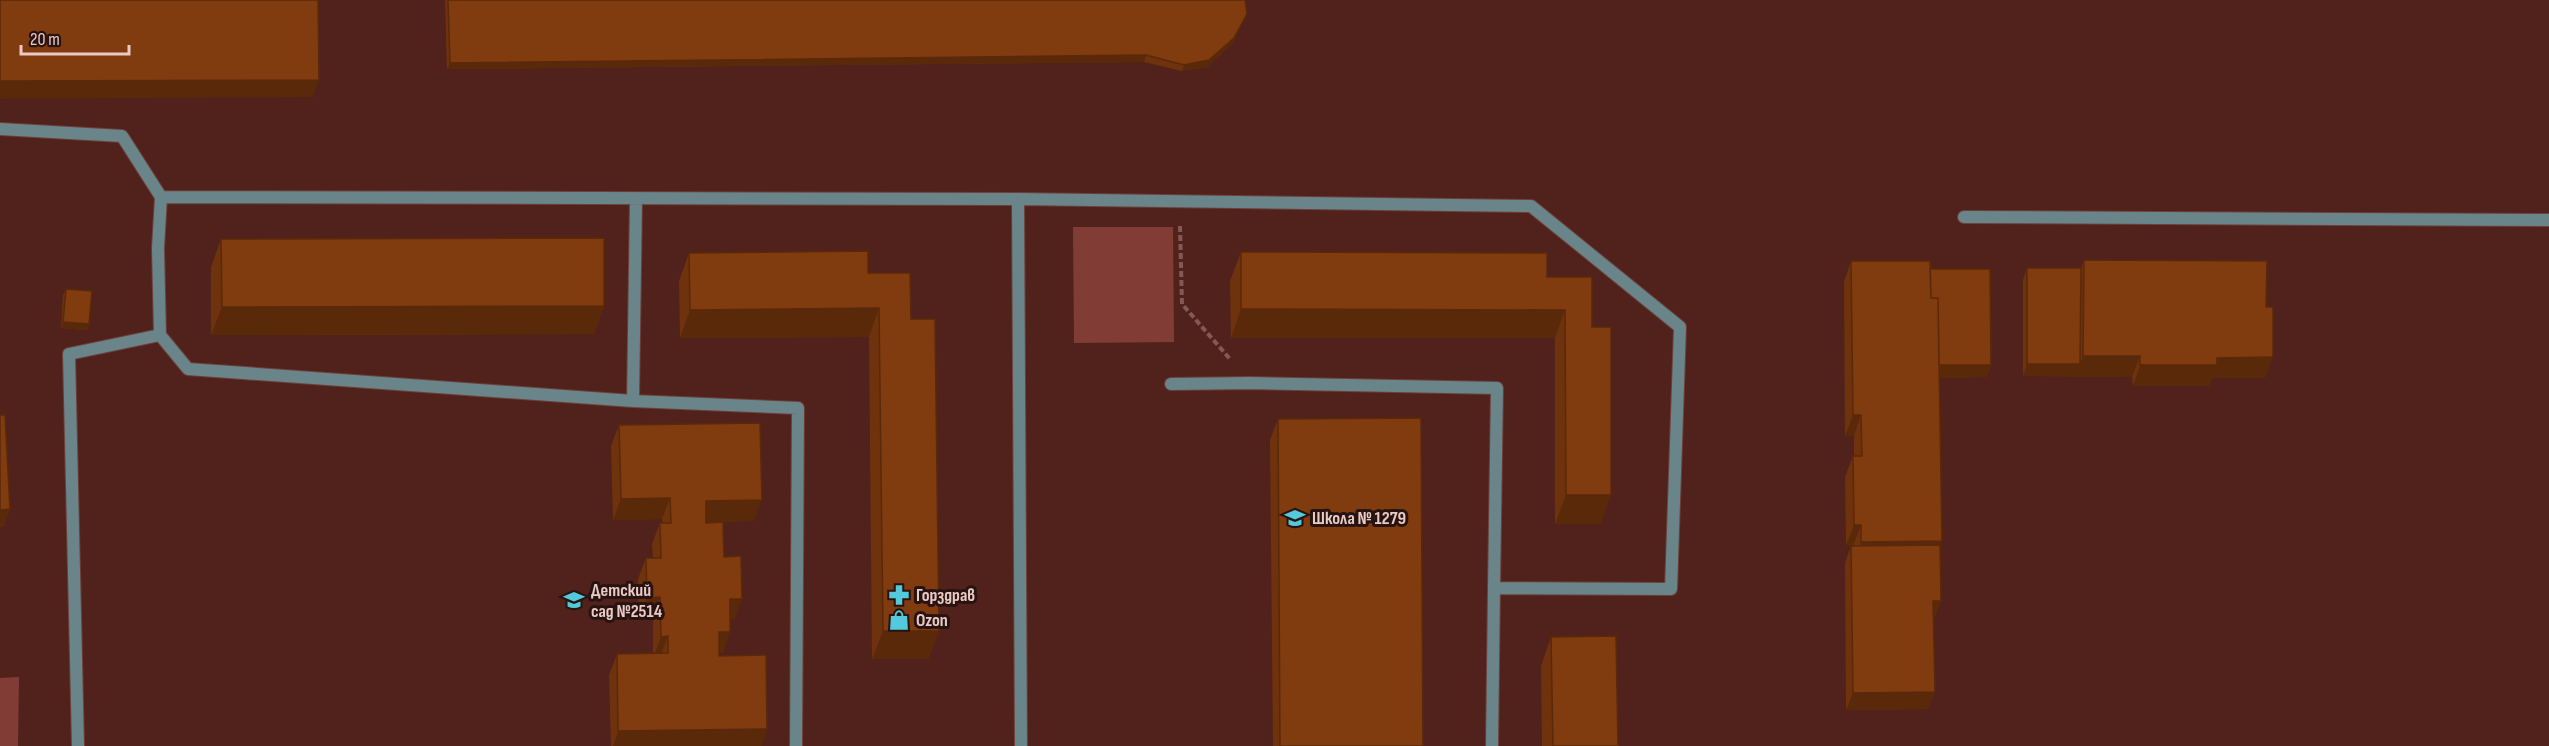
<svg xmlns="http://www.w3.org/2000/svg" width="2549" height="746" font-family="'Sofia Sans Condensed',sans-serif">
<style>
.green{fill:#813d35}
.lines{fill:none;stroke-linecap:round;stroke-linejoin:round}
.service-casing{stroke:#6c403a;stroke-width:14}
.path{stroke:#825953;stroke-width:4;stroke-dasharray:6 3;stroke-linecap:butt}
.service{stroke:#69858a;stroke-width:12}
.wall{fill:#6e330d}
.shaded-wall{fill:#5a290a}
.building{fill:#803b0f;stroke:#5a290a;stroke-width:1.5}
.labels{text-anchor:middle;stroke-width:6;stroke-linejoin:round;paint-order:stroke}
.poi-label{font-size:18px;font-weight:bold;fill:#e9cac5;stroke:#281310;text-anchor:start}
</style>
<rect width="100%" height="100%" fill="#51221c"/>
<!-- green -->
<path class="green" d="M1073 227H1173L1174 342 1074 343Z
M19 677 18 746H0V678Z"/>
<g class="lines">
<!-- service casing -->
<g class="service-casing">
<path id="service" d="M0 129 122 136 161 197
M1018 199 1021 746
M1964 217 2549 220
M160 335 188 369 633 401 798 408 796 746
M1171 384 1250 383 1497 388 1494 588
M633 401 636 199
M78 746 69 354 160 335 158 248 161 197 1018 199 1531 206 1680 327 1671 589 1494 588 1492 746"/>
</g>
<!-- path -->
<path class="path" d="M1180 226 1182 304 1230 359"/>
<!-- service -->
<use href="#service" class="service"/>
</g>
<!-- wall -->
<path class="wall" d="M445 0H1245L1247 14 1232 44 1207 67 1182 71 1144 62 447 69Z
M221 239 604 306 594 334 211 335V267Z
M1241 252 1547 277 1592 327 1601 524H1555V338H1231L1230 281Z
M689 253 868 273 911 319 939 631 928 659H872L869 337 680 338 679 281Z
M2084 260 2265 378H2212L2209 386H2133L2132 377 2023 376V280L2027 268H2081Z
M1851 261 1930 269 1991 365 1987 377 1939 378 1940 545 1935 618H1933L1935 692 1928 709 1846 710 1845 563 1851 546H1853L1846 545 1845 477 1853 456H1854V436H1845L1844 282Z
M66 289 89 324 87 330 61 328 63 295Z
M1278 419 1423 746H1273L1270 440Z
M619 425 754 521 706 522 724 557 735 619H730L723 653H719V656L767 729 761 746H611L609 675 617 654H653V618L639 619 638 579 646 558H653L652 544 660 523H663L662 519 613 520 611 446Z
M1551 637 1618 746H1542L1541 666Z"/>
<!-- shaded-wall -->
<path class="shaded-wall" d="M1247 14 1232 44 1207 67 1182 71 1184 65Z
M1146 55 1144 62 447 69 450 63Z
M319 80 313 97 0 99V81Z
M604 306 594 334 211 335 222 307Z
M879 308 869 337 680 338 690 310Z
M1241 309 1565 310 1555 338H1231Z
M63 322 89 324 87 330 61 328Z
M2083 356H2140L2132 377 2023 376 2027 364H2080Z
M2273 357 2265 378H2212L2209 386H2133L2140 365 2217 358Z
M1936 365H1991L1987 377 1932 378Z
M1853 415H1861L1854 436H1845Z
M1566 495H1611L1601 524H1555Z
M670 498 662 519 613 520 621 499Z
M762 500 754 521 698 522 706 501Z
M10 509 4 527H0V510Z
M1854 525H1861L1853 546 1846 545Z
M1942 541 1934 562 1854 563 1861 542Z
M660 597 653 618 639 619 647 598Z
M730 599H742L735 619 722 620Z
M1933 601H1941L1935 618 1927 619Z
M883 631H939L928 659H872Z
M719 632H730L723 653H711Z
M668 636 660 657 653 658 661 637Z
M1935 692 1928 709 1846 710 1853 693Z
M767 729 761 746H613L618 731Z"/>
<!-- building -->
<path class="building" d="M0 0H318L319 80 0 81Z
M448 0H1245L1247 14 1234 38 1209 60 1184 65 1146 55 450 63Z
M604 238V306L222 307 221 239Z
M868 251V273H910L911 319H935L939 631H883L879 308 690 310 689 253Z
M1241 252 1547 253V277H1592V327H1611V495H1566L1565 310 1241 309Z
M2084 260 2267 261 2266 307H2273V357L2217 358V365H2140V356H2083Z
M1851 261H1930L1931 298H1938L1942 541 1861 542V525H1854L1853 456H1862L1861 415H1853Z
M2027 268H2081L2080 364H2027Z
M1930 269H1990L1991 365H1939L1938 298H1931Z
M66 289 92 291 89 324 63 322Z
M0 415H5L10 509 0 510Z
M1421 418 1423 746H1280L1278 419Z
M760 423 762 500 706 501V523L723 522 724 557 741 556 742 599H730V632H719V656L766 655 767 729 618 731 617 654 668 653V636L661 637 660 597 647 598 646 558H661L660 523H671L670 498 621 499 619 425Z
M1940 545 1941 601H1933L1935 692 1853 693 1851 546Z
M1616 636 1618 746H1553L1551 637Z"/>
<!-- icons -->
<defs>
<g id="school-bare" transform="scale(1.62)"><path d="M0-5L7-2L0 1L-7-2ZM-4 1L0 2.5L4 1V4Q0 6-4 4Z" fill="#53cadc" stroke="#281310" stroke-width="2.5" paint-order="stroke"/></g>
<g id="pharmacy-bare" transform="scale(1.62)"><path d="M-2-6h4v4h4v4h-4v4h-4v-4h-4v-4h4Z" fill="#53cadc" stroke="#281310" stroke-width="2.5" paint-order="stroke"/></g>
<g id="shop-bare" transform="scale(1.62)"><path d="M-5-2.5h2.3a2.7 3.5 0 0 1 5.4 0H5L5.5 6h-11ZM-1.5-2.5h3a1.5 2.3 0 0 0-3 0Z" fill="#53cadc" stroke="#281310" stroke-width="2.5" paint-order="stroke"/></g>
</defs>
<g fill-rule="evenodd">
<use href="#school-bare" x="1295" y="518"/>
<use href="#pharmacy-bare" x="899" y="595"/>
<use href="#school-bare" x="574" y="600"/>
<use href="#shop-bare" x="899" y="620"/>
</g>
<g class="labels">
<!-- poi labels -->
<g class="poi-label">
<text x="1312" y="524">Школа № 1279</text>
<text x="591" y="596">Детский<tspan x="591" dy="21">сад №2514</tspan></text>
<text x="916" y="601">Горздрав</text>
<text x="916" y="626">Ozon</text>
</g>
</g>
<!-- scale -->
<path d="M21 45v9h108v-9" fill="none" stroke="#e9cac5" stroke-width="3"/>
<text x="30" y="45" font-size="18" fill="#e9cac5" stroke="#281310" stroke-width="4.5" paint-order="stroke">20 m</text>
</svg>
